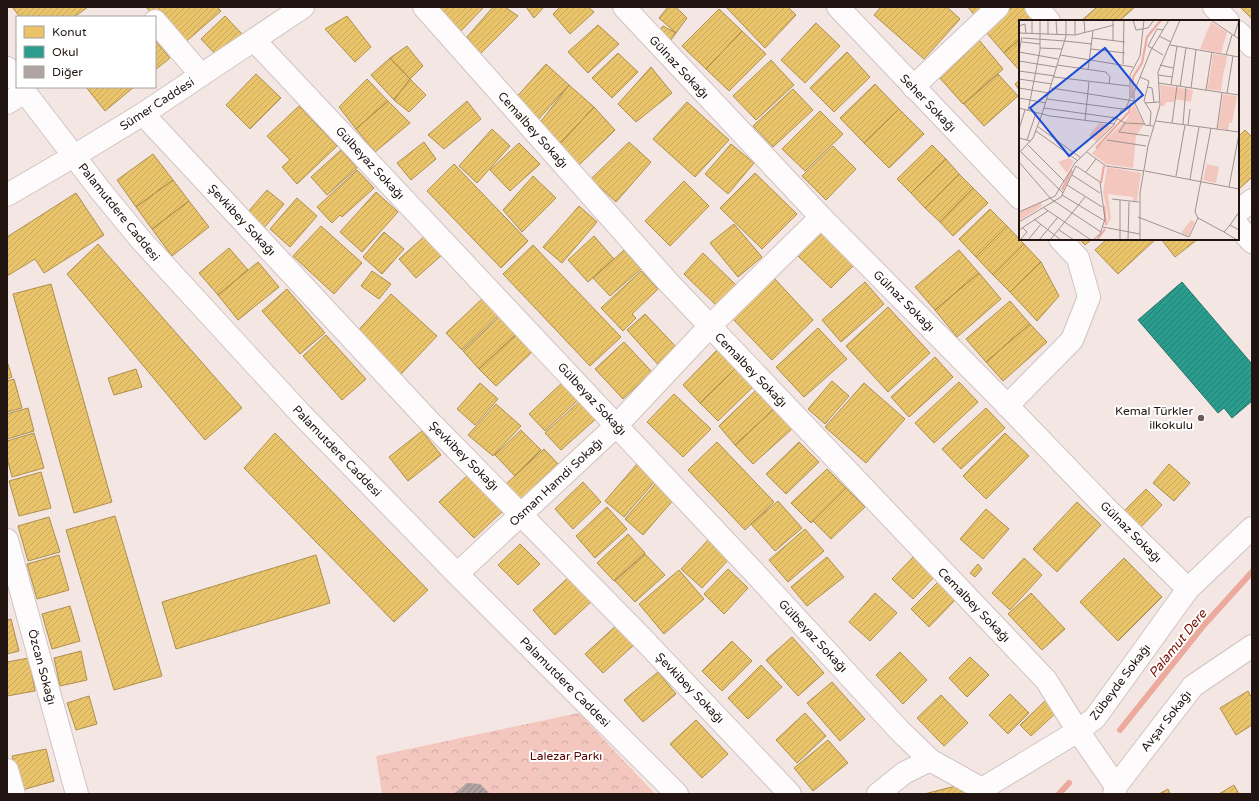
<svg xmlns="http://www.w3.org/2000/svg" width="1259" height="801" font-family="'Varela Round',sans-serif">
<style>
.park{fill:url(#park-crowns)}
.homes{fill:url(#homes-hatch);stroke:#ad8f4f}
.schools{fill:url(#schools-hatch);stroke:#277469}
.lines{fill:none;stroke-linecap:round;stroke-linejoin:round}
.stream{stroke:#eca99d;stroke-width:6}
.building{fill:url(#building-hatch)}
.minor-casing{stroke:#d1c3c1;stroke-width:24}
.path{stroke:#d2cdcd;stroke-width:2.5;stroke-dasharray:1 3;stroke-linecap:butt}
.minor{stroke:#fdfbfb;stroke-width:22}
.poi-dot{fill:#6b5e5a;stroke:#fff;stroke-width:1.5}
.labels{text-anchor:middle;stroke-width:4;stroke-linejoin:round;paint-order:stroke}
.street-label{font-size:12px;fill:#211411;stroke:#fff}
.poi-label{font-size:12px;fill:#211411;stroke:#fff;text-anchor:end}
.park-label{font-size:12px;fill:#550400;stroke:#fff}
.water-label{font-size:13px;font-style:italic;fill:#7a1003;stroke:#fff}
.inset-river{fill:none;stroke:#eca99d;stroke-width:2}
.inset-road{fill:none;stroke:#a0928f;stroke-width:1}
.view{fill:#1d4ed8;fill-opacity:0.15;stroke:#1d4ed8;stroke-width:2}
.inset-edge{fill:none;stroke:#211411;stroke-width:2}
</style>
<defs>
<pattern id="park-crowns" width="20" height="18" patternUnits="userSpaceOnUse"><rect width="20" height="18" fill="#f3c6be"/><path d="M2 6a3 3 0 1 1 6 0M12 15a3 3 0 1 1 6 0" fill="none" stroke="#d0a9a2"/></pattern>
<pattern id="homes-hatch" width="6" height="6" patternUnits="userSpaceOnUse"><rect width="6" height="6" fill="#e9c46a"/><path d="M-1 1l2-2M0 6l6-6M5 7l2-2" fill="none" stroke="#c8a85b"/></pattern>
<pattern id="schools-hatch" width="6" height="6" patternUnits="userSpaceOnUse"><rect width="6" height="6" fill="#2a9d8f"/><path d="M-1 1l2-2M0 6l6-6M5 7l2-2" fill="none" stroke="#247f73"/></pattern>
<pattern id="building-hatch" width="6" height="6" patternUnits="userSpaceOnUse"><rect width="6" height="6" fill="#b0a3a1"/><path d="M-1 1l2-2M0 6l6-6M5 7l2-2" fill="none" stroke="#8f8482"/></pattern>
</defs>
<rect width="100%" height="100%" fill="#f4e6e3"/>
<!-- park -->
<path class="park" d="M579 713 655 794H382L376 756Z"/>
<!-- homes -->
<path class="homes" d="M12 7H88L74 17H20Z
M146 7H217L221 11 181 46Z
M441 7H484L458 34 438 10Z
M493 7H505L518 16 480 54 467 37Z
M526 7H544L534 18Z
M560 7H588L594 12 570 34 553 14Z
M668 7H676L687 18 676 33 659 18Z
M726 7H788L796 15 765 48Z
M881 7H947L960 19 924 59 874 15Z
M968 7H984L974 15Z
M1012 7H1024L1036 21H1020V39L1004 53 985 31Z
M1097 7H1135L1119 21H1081Z
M1240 7H1252V19Z
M719 9 742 31 706 69 682 46Z
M225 16 243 35 219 58 201 39Z
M347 16 371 47 355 62 325 29Z
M816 23 840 46 805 83 781 60Z
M598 25 619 44 588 73 568 52Z
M663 26 676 33 666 47 656 35Z
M742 31 766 54 729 91 706 69Z
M1020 39V71L1004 53Z
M155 40 170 58 155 70Z
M979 40 1003 69 963 104 938 76Z
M407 46 423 66 410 79 390 58Z
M847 52 870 77 834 112 810 88Z
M618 53 638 72 612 98 592 78Z
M390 58 410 79 394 100 371 75Z
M771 60 794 85 756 120 733 96Z
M546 64 569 85 536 122 514 100Z
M651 67 672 93 636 122 618 104Z
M256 74 281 98 250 129 226 105Z
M998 74 1018 96 984 126 964 104Z
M367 79 388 101 356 129 339 107Z
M410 79 426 95 409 112 394 100Z
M1020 80V91L1015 84Z
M875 84 899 109 864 143 840 118Z
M569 85 594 107 559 145 538 125Z
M86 87H134L105 111Z
M793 89 813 110 773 147 753 126Z
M388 101 410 123 375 152 356 129Z
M467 101 481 119 444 149 428 135Z
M687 102 729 140 695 177 653 139Z
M299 106 337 146 297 184 282 167 290 160 267 136Z
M594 107 615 130 577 167 559 145Z
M899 109 924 134 889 168 864 143Z
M820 111 843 134 805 171 782 149Z
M492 129 510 146 477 183 459 166Z
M1245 130 1252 137V177L1238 190V137Z
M424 142 436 159 411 180 397 163Z
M629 142 651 162 616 202 591 179Z
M519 143 540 164 510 191 490 170Z
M731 144 754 163 728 194 705 174Z
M932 145 946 159 911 193 897 179Z
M833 146 856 169 826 200 802 176Z
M341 150 357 168 327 195 311 177Z
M153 154 173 180 136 207 117 180Z
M946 159 959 174 925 208 911 193Z
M454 164 528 241 501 268 427 191Z
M357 170 374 188 342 217 340 215 332 223 317 207Z
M755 173 797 214 762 249 720 208Z
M959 174 973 188 940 222 925 208Z
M533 176 556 198 522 232 503 210Z
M173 180 189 201 152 229 136 207Z
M684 181 709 206 670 246 645 221Z
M973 188 988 203 953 236 940 222Z
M267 190 284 204 264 228 247 213Z
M376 192 398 212 362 252 340 232Z
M76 193 104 235 44 273 35 259 7 276V237Z
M297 198 317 216 290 247 270 229Z
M189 201 209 227 172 256 152 229Z
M579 206 597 222 562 263 543 247Z
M990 209 1007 226 976 257 959 239Z
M734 224 762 257 738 277 710 243Z
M321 226 362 263 334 294 293 256Z
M1007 226 1024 244 993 275 976 257Z
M384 232 404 249 382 274 363 257Z
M821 233 854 265 831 288 798 256Z
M426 235 443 254 416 278 399 259Z
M594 236 614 259 588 282 568 260Z
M1079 239H1092L1085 245Z
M1107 239H1156L1118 274 1095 250Z
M1161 239H1198L1175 257Z
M98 244 242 408 205 440 67 274Z
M1024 244 1041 262 1010 292 993 275Z
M533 245 621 337 590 366 503 274Z
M229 248 248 270 218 295 199 273Z
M624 250 641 269 610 296 593 278Z
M959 250 979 273 935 310 915 287Z
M703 253 736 285 716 305 684 274Z
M258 262 279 287 238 320 218 295Z
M1041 262 1059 296 1037 321 1010 292Z
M372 271 391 284 379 299 361 286Z
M641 271 658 289 632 314 636 318 623 331 601 308Z
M979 273 1001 299 957 337 935 310Z
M774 278 813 320 772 360 732 318Z
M865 282 884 304 841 342 822 320Z
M51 284 112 502 74 513 13 294Z
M287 289 325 333 300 354 262 311Z
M391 294 437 336 400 375 355 334Z
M483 298 499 315 462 350 446 333Z
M1010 301 1030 324 986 362 966 339Z
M888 307 930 353 888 392 846 346Z
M645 314 680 351 661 368 627 330Z
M500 316 516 334 479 369 463 351Z
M1030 324 1047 342 1003 381 986 362Z
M818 328 847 359 804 397 776 367Z
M517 334 533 351 496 386 479 369Z
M326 335 366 379 342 400 303 356Z
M624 342 652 372 623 399 595 369Z
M718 349 736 368 700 403 683 385Z
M935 357 953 377 909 417 891 397Z
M7 361 12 377 7 379Z
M736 368 754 386 718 421 700 403Z
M136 369 142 387 114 395 108 378Z
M14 379 22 408 7 412V381Z
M566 379 582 396 545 431 529 414Z
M832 381 849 396 825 424 808 409Z
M959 382 978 402 934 443 915 423Z
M480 383 498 399 475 425 457 409Z
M864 383 905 419 866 463 825 427Z
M756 390 774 409 735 445 719 426Z
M674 394 711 429 683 457 647 422Z
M583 398 599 416 561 450 545 433Z
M496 404 521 426 493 456 468 435Z
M28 408 34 431 7 439V414Z
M986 408 1005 428 961 469 942 449Z
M774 409 792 429 753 464 735 445Z
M521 430 541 450 515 476 495 455Z
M422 431 441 455 408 481 389 457Z
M34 433 44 468 12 477 7 458V441Z
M275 433 428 590 394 622 244 468Z
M1005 433 1029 456 986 499 963 476Z
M717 442 774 502 745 530 688 470Z
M799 442 819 462 786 494 766 474Z
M544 449 560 466 522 501 506 484Z
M637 464 656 480 624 517 605 501Z
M1169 464 1190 483 1174 501 1153 483Z
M827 469 846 488 811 523 791 503Z
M41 472 51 508 19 516 9 481Z
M469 474 503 511 474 538 439 502Z
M583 482 601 502 573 529 555 509Z
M657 482 675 498 643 535 625 519Z
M846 488 865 507 831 539 813 521Z
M1146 489 1162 505 1138 530 1121 514Z
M778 501 802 528 775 551 751 524Z
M1077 502 1101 525 1057 572 1033 549Z
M607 507 627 529 595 558 576 536Z
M986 509 1009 529 983 559 960 539Z
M115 516 162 676 114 690 66 530Z
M49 517 60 552 28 561 18 526Z
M805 529 824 551 788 582 769 560Z
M628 534 645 553 614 581 597 563Z
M710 538 731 557 702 588 681 569Z
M520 544 540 564 518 585 498 565Z
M917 553 938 573 913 599 892 579Z
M645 554 665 575 635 602 615 581Z
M59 555 69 590 37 599 27 564Z
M316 555 330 603 176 649 162 602Z
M827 557 844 577 807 606 791 587Z
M1024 558 1042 575 1010 610 992 593Z
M1124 558 1162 597 1118 641 1080 602Z
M978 564 982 569 975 577 970 573Z
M728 569 748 588 724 614 704 594Z
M679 570 704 599 664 634 639 604Z
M570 576 592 601 555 635 533 610Z
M940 580 957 598 929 627 911 609Z
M875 593 897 613 870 641 849 622Z
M1031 593 1065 629 1042 650 1008 614Z
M70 606 80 641 52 649 42 614Z
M11 619 19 651 7 654V620Z
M618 624 636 643 603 673 585 654Z
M792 637 824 673 798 696 766 660Z
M732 641 752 661 722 691 702 671Z
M81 651 87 680 60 686 54 658Z
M900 652 927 680 903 704 876 675Z
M970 657 989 675 967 697 949 678Z
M29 658 35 691 7 696V662Z
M761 665 782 687 748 719 728 698Z
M658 672 676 694 643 722 624 700Z
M832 682 865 719 840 741 807 703Z
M1248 691 1252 698V725L1236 735 1220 708Z
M1010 694 1029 713 1008 734 989 715Z
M941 695 968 723 944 746 917 718Z
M89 696 97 724 76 730 67 703Z
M1047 699 1058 711 1031 736 1020 725Z
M805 713 826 736 797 763 776 740Z
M696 720 728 754 702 778 670 744Z
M828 740 848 763 813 791 794 768Z
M46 749 54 781 22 790 12 756Z
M964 784 967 794H924Z
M1234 785 1239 794H1219Z
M1168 789 1170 794H1159Z"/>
<!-- schools -->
<path class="schools" d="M1182 282 1252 364V401L1232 418 1224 408 1218 413 1138 320Z"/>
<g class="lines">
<!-- stream -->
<path class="stream" d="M1120 730 1204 625 1252 572
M1059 794 1069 783"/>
</g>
<!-- building -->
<path class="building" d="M467 783 480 784 490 794H455V793Z"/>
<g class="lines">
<!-- minor casing -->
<g class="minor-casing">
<path id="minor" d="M424 7 668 282 1046 680 1078 731 1116 786
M624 7 821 217 1001 399 1104 506 1188 589
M838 7 1020 198
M1036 7 1049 21
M1214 7 1228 21
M155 21 201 75
M1238 32 1252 46
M254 40 752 570 900 731 930 760
M7 68 17 81
M21 87 100 190 141 240 300 413 457 574 677 794
M913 87 998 7
M7 103 25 92
M143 114 428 420 642 638 790 794
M7 195 74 156 143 114 303 7
M1238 212 1252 200
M1238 226 1252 242
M1007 406 1072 340 1089 297 1078 258 1060 239
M7 540 77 794
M457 574 617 425 709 327 821 217
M7 770 14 794
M878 794 904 773 930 760 982 789 1078 731 1095 718 1188 589 1252 528
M1114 794 1116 786 1193 686 1252 646"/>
</g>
<!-- path -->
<path class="path" d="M533 794C535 771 561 750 584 755 588 756 592 759 595 761 602 765 610 772 613 779 615 783 615 789 615 794
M626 794 642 787"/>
<!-- minor -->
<use href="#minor" class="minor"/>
</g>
<!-- markers -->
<circle class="poi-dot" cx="1201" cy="418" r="4"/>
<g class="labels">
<!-- street labels -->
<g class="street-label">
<text transform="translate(679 67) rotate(47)" y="4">Gülnaz Sokağı</text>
<text transform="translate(928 103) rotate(46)" y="4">Seher Sokağı</text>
<text transform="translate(157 104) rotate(-33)" y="4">Sümer Caddesi</text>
<text transform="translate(533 130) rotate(48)" y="4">Cemalbey Sokağı</text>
<text transform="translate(370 163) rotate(47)" y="4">Gülbeyaz Sokağı</text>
<text transform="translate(119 212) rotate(51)" y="4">Palamutdere Caddesi</text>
<text transform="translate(242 220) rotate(47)" y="4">Şevkibey Sokağı</text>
<text transform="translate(904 301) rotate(45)" y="4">Gülnaz Sokağı</text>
<text transform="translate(751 370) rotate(46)" y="4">Cemalbey Sokağı</text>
<text transform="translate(592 399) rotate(47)" y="4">Gülbeyaz Sokağı</text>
<text transform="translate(337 451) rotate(46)" y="4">Palamutdere Caddesi</text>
<text transform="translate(464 456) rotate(45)" y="4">Şevkibey Sokağı</text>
<text transform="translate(556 482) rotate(-43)" y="4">Osman Hamdi Sokağı</text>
<text transform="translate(1131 532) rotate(45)" y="4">Gülnaz Sokağı</text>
<text transform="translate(974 605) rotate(46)" y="4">Cemalbey Sokağı</text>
<text transform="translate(813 636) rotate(47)" y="4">Gülbeyaz Sokağı</text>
<text transform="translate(42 667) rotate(75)" y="4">Özcan Sokağı</text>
<text transform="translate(565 682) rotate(45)" y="4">Palamutdere Caddesi</text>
<text transform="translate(1120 682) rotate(-53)" y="4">Zübeyde Sokağı</text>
<text transform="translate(690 688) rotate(46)" y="4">Şevkibey Sokağı</text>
<text transform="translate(1166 721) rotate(-52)" y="4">Avşar Sokağı</text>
</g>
<!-- poi labels -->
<g class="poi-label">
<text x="1193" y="415">Kemal Türkler<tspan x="1193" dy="14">ilkokulu</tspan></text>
</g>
<!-- park labels -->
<g class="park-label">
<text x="566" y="760">Lalezar Parkı</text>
</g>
<!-- water labels -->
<g class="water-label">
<text transform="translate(1177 643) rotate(-51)" y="5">Palamut Dere</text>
</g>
</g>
<!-- overview -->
<g transform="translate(1019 20)">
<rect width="220" height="220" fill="#f4e6e3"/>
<path d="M192 2 208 12 202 33 181 29ZM194 34 208 36 207 45 193 42ZM192 49 205 50 202 71 188 69ZM141 65 174 70 172 82 155 79V82H147L146 86H142ZM204 74 218 76 213 103H210L209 110 199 108ZM115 84 125 104 117 116 114 148 87 144 73 133 108 99ZM88 147 122 153 118 181H114V177L89 174 92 198 88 205 89 197 84 172ZM22 182 23 186 0 201V192ZM172 200 176 202 169 216 162 213Z" fill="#f3c6be"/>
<path d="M193 42 207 45 205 50 192 49ZM80 103 93 106 77 122 70 115ZM50 138 55 141 48 153 39 142ZM188 144 200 147 197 163 184 160Z" fill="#f3c6be"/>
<path class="inset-river" d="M113 78 114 57 123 43 128 17 142 0M77 128 110 92 112 83M82 163 85 146M43 170 53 150M85 186 87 205M78 220 86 209"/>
<path class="inset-road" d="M13 0V14M29 0V15M37 0 38 15M56 0V15M65 0 66 13M114 0 117 10 129 8 135 0M192 0 220 19M0 6 6 4 7 14M144 10 138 9 129 26 144 35M0 13 56 15 95 5M140 16 152 22M215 16 220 0M4 18 46 21M73 18 106 22M46 21 73 24M94 21V0M3 22 21 24M151 25 220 37M21 28 43 29M72 29 106 33M0 32 39 39M0 32 3 17M41 35 114 47M207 35 213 15M0 41 37 47M104 44 105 0M38 45 87 52 91 57 90 64M141 45 154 48M69 50 74 11M0 51 36 56M139 55 153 57M35 57 110 66M121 57 130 61 125 81 132 92 131 105M0 59 33 64M139 63 220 75M152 65 158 26M128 67 133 68 135 82M161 67 167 28M0 68 30 73M32 68 115 81M172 68 177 30M187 70 193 32M208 73 214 36M0 78 27 83M28 79 103 89M126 83 140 82M0 88 31 96 96 104M25 88 97 98 106 103 126 104M9 91 21 30V0M66 100 70 62M137 101 220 112M106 103 100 112 130 116M153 103 158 66M164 104 167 67M169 105 171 89M18 106 62 138M134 106 126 105 115 81V72L132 30 150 0M0 109 6 90M198 109 203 73M17 111 59 141M0 118 12 121M8 120 17 93M88 120 127 126M9 125 45 161M2 132 44 173M68 132 87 146 125 151M0 133 14 118 23 94 47 16V0M0 142 32 179 82 212M57 146 81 162 86 199 81 214 74 220M126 151 220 169M67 152 77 139M53 155 81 173M157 156 166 105M171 159 180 107M48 165 83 187M210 167 220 114M43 175 86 201M93 179 120 182M101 180V220M25 188 72 220M0 192 36 176 56 143 94 106 103 89 107 88 111 78V55L121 36 125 0M119 197 170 217 179 198 176 192 192 108M179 198 205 212 211 205 220 210M15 199 42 220M0 202 42 177 57 146M211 205 220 192M84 207 121 214M0 210 29 191M40 210 55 220M205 212 218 220M1 220 8 212 3 207M9 220 22 204M20 220 39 197M31 220 66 177M109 220 110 182M121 220V173L129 126 141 85 139 52 161 0"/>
<path class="view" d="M86 28 124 75 50 136 11 88Z"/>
<rect width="220" height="220" class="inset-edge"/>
</g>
<!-- border -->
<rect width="1259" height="801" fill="none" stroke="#211411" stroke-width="16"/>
<!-- legend -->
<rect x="16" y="16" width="140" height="72" fill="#ffffff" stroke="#a6a1a0"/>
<rect x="24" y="26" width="20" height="12" fill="#e9c46a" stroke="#a6a1a0"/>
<text x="52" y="36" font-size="12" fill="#211411">Konut</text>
<rect x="24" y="46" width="20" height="12" fill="#2a9d8f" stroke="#a6a1a0"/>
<text x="52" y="56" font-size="12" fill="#211411">Okul</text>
<rect x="24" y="66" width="20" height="12" fill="#b0a3a1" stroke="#a6a1a0"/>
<text x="52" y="76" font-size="12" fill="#211411">Diğer</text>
</svg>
